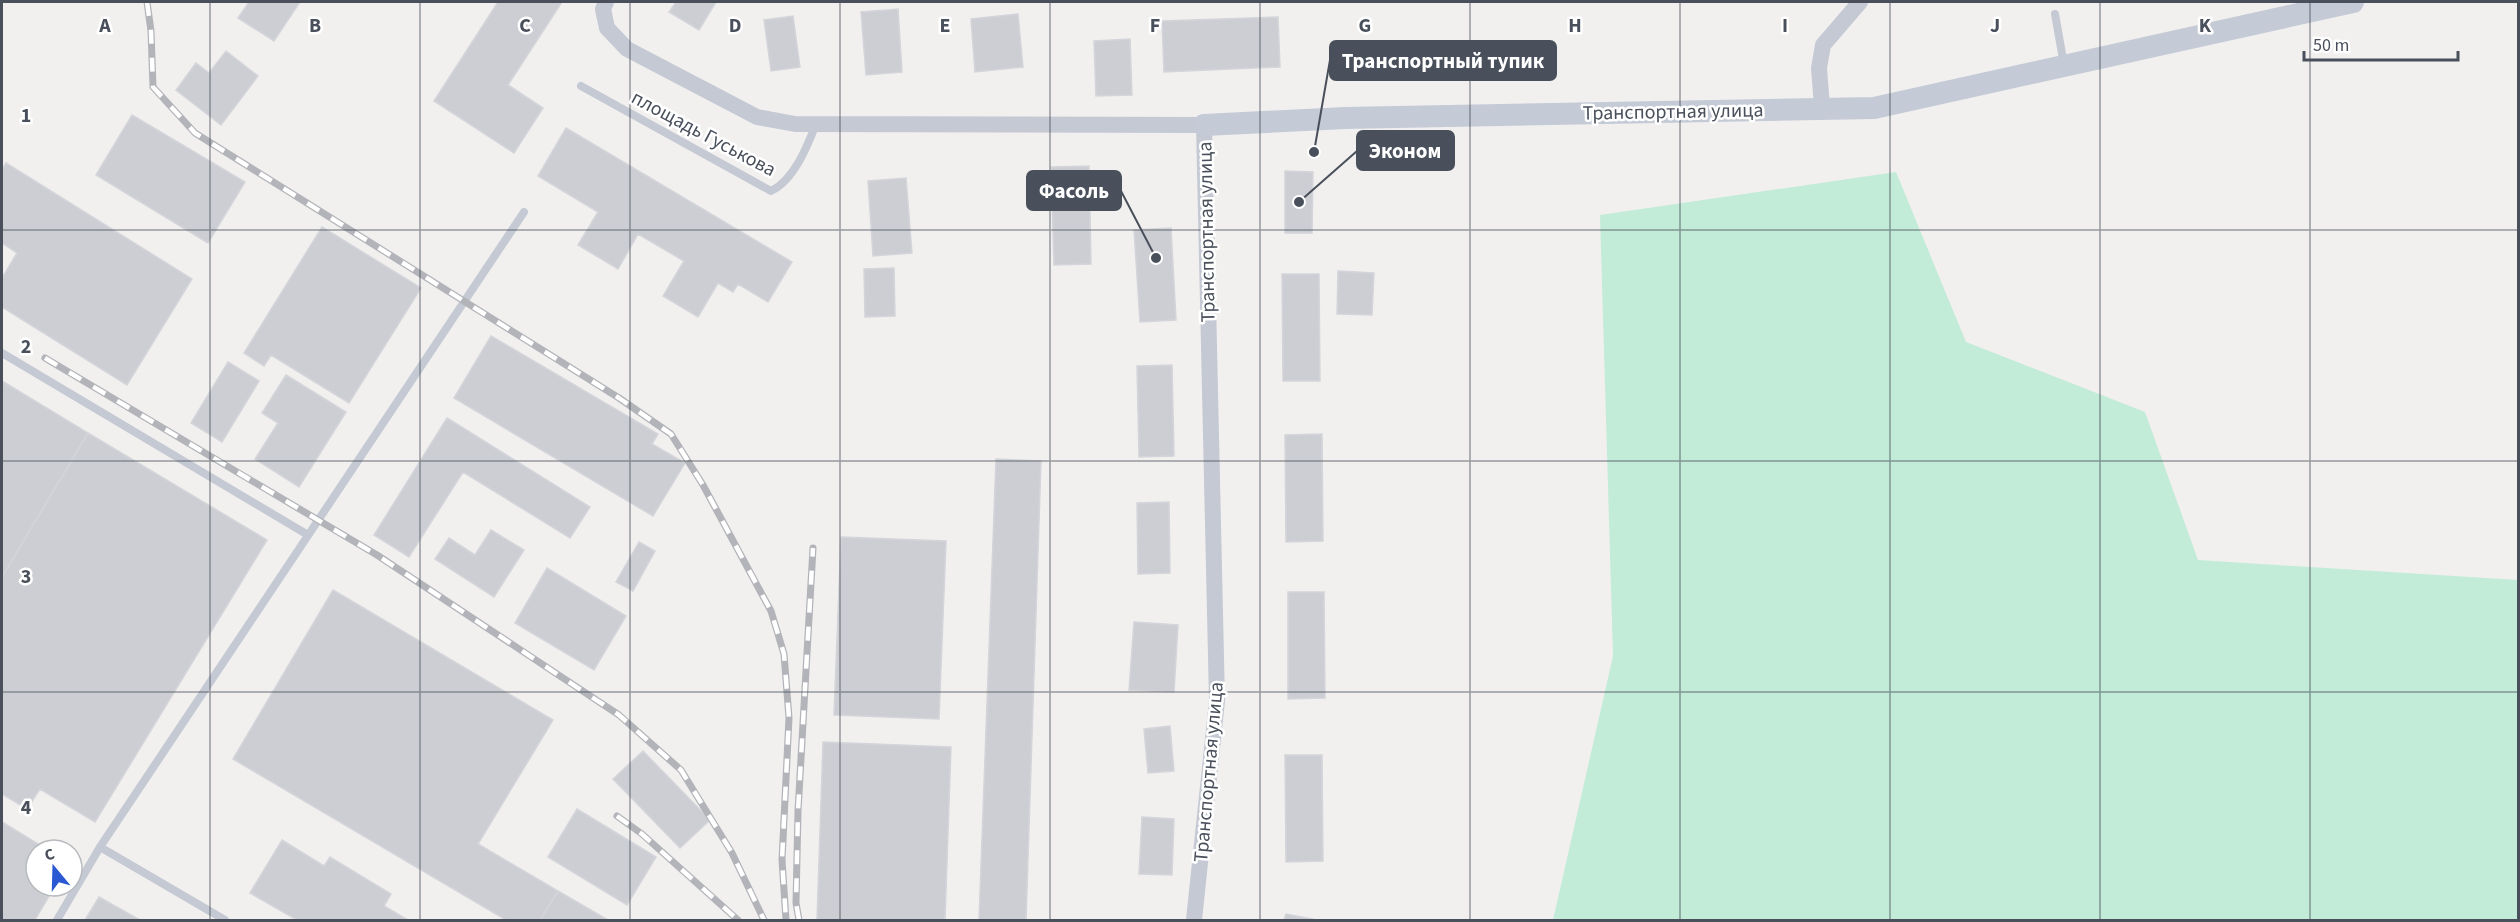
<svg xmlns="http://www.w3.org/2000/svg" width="2520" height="922" font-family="'Source Sans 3',sans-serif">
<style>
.green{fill:#c2ebd8}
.building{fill:#cdced3;stroke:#d4d5da;stroke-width:1.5}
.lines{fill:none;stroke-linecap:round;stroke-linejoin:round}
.lane{stroke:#c4c9d3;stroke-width:8}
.street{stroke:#c4c9d3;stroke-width:16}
.secondary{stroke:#c4cad6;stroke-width:22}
.rail-casing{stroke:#b2b4b9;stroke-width:7}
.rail{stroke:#fff;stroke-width:4.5;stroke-dasharray:14;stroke-linecap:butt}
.grid{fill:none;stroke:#49505b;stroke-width:1.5;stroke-opacity:0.55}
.labels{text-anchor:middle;stroke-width:5;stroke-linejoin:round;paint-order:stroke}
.street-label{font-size:20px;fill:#49505b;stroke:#fff}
.grid-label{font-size:20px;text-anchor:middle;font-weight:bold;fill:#49505b;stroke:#fff;stroke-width:5;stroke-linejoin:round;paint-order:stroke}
.leader{fill:none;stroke:#49505b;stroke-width:2}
.callout-dot{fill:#49505b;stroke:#fff;stroke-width:2}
.callout{fill:#49505b;stroke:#49505b;stroke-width:2}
.callout-label{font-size:21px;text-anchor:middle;font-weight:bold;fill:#fff}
</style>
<rect width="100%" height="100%" fill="#f2f0ef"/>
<!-- green -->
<path class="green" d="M1896 172 1966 342 2145 412 2198 560 2518 580V920H1553L1613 656 1600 215Z"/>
<!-- building -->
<path class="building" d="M249 2H300L274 41 238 18Z
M498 2H562L508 85 543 108 514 153 434 101Z
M676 2H716L699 30 669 12Z
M898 9 902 72 866 75 861 12Z
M1018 14 1023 67 975 72 971 19Z
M793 16 800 67 771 71 764 20Z
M1278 17 1280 67 1164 72 1162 21Z
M1130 39 1132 95 1096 96 1094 41Z
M226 51 258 76 221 125 176 90 196 63 209 73Z
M132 115 245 182 208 243 96 175Z
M566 128 792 262 768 302 738 284 733 292 718 283 698 317 663 296 684 261 638 234 618 269 578 245 598 212 538 176Z
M6 163 192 279 127 385 2 307V278L17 253 2 243V170Z
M1089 166 1091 264 1054 265 1051 167Z
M1285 171 1313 172 1312 233H1285Z
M906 178 912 253 873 256 868 181Z
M322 227 421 288 349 403 271 355 264 366 244 353Z
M1171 228 1176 320 1140 322 1134 230Z
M894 268 895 316 865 317 864 269Z
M1338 271 1374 273 1372 315 1337 314Z
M1282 274H1319L1320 381H1283Z
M491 336 658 434 652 444 685 463 653 516 454 398Z
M228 362 259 381 222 442 191 423Z
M1172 365 1174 456 1139 457 1137 366Z
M286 375 346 412 299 487 255 459 278 423 262 413Z
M2 381 88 433 2 577Z
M447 418 590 507 570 538 463 472 409 557 374 535Z
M88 433 267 540 95 822 40 789 27 809 2 794V577Z
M1322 434 1323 541 1286 542 1285 435Z
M996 459 1041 461 1026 920H979Z
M1169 502 1170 573 1138 574 1137 503Z
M491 530 524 550 494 597 435 559 449 538 475 555Z
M841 537 946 541 939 719 834 715Z
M639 542 655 551 633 591 616 582Z
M547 568 626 616 594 670 515 623Z
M333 590 553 720 478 844 558 891 540 920H506L233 759Z
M1288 592H1324L1325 698 1288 699Z
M1134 622 1178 625 1174 692 1129 690Z
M1170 726 1174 771 1148 773 1144 729Z
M823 742 951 747 945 920H817Z
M643 751 710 820 680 848 613 779Z
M1285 755H1322L1323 861 1286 862Z
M577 809 656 857 627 905 548 857Z
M1142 817 1174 819 1172 875 1139 874Z
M2 822 48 850H36V886H55L35 920H2Z
M282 840 324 866 330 857 391 894 384 906 408 920H297L250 893Z
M558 891 608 920H540Z
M99 897 140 920H85Z
M1286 914 1317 920H1284Z"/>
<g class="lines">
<!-- lane -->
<path class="lane" d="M2055 14 2064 65
M581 86 771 191C794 180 807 147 816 124
M2 353 308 535
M100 847 524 212
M57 920 100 847 225 920"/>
<!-- street -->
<path class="street" d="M606 2 603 9 607 28 627 49 757 117 795 124 1204 125 1217 701 1194 920
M1822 107 1819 68 1823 45 1860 2"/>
<!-- secondary -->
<path class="secondary" d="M1204 125 1345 118 1874 108 2353 2"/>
<!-- rail casing -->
<g class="rail-casing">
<path id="rail" d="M147 2 151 31 153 87 195 133 619 398 671 434 703 485 771 611 784 654 789 718 782 860 786 920
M45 358 377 555 619 715 681 770 732 853 764 920
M617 816 642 834 738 920
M799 920 796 903 798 811 813 548"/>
</g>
<!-- rail -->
<use href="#rail" class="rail"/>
</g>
<!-- grid -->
<path class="grid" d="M210 2V920M420 2V920M630 2V920M840 2V920M1050 2V920M1260 2V920M1470 2V920M1680 2V920M1890 2V920M2100 2V920M2310 2V920M2 230H2518M2 461H2518M2 692H2518"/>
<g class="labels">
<!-- street labels -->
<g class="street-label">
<text transform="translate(1673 111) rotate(-1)" y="7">Транспортная улица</text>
<text transform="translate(704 133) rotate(28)" y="7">площадь Гуськова</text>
<text transform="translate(1206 232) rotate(-91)" y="7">Транспортная улица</text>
<text transform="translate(1208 772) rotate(-85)" y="7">Транспортная улица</text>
</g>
</g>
<g class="grid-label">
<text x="105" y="32">A</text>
<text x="315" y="32">B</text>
<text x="525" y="32">C</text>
<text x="735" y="32">D</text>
<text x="945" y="32">E</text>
<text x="1155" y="32">F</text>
<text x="1365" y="32">G</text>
<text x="1575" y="32">H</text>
<text x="1785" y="32">I</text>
<text x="1995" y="32">J</text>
<text x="2205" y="32">K</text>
<text x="26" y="122">1</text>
<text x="26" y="353">2</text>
<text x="26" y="583">3</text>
<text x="26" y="814">4</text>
</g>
<!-- callouts -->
<path class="leader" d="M1314 152L1330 60M1299 202L1357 151M1156 258L1121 191"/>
<g class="callout-dot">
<circle cx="1314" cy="152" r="6"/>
<circle cx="1299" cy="202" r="6"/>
<circle cx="1156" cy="258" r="6"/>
</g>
<g class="callout">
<rect x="1330" y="41" width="226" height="39" rx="6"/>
<rect x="1357" y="131" width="97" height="39" rx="6"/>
<rect x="1027" y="171" width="94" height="39" rx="6"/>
</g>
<g class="callout-label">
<text x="1443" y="68">Транспортный тупик</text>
<text x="1405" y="158">Эконом</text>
<text x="1074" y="198">Фасоль</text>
</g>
<!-- border -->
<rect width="2520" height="922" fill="none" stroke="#49505b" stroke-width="6"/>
<!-- north arrow -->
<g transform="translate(54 868) rotate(341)"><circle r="28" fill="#ffffff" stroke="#b6b9bd" stroke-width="1.5"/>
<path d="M0-4.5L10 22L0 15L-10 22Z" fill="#2958d2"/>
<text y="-9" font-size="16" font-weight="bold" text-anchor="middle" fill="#49505b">С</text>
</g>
<!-- scale -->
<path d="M2304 51v9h154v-9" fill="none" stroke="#49505b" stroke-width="3"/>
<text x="2313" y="51" font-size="18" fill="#49505b" stroke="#ffffff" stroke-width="4.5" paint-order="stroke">50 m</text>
</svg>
